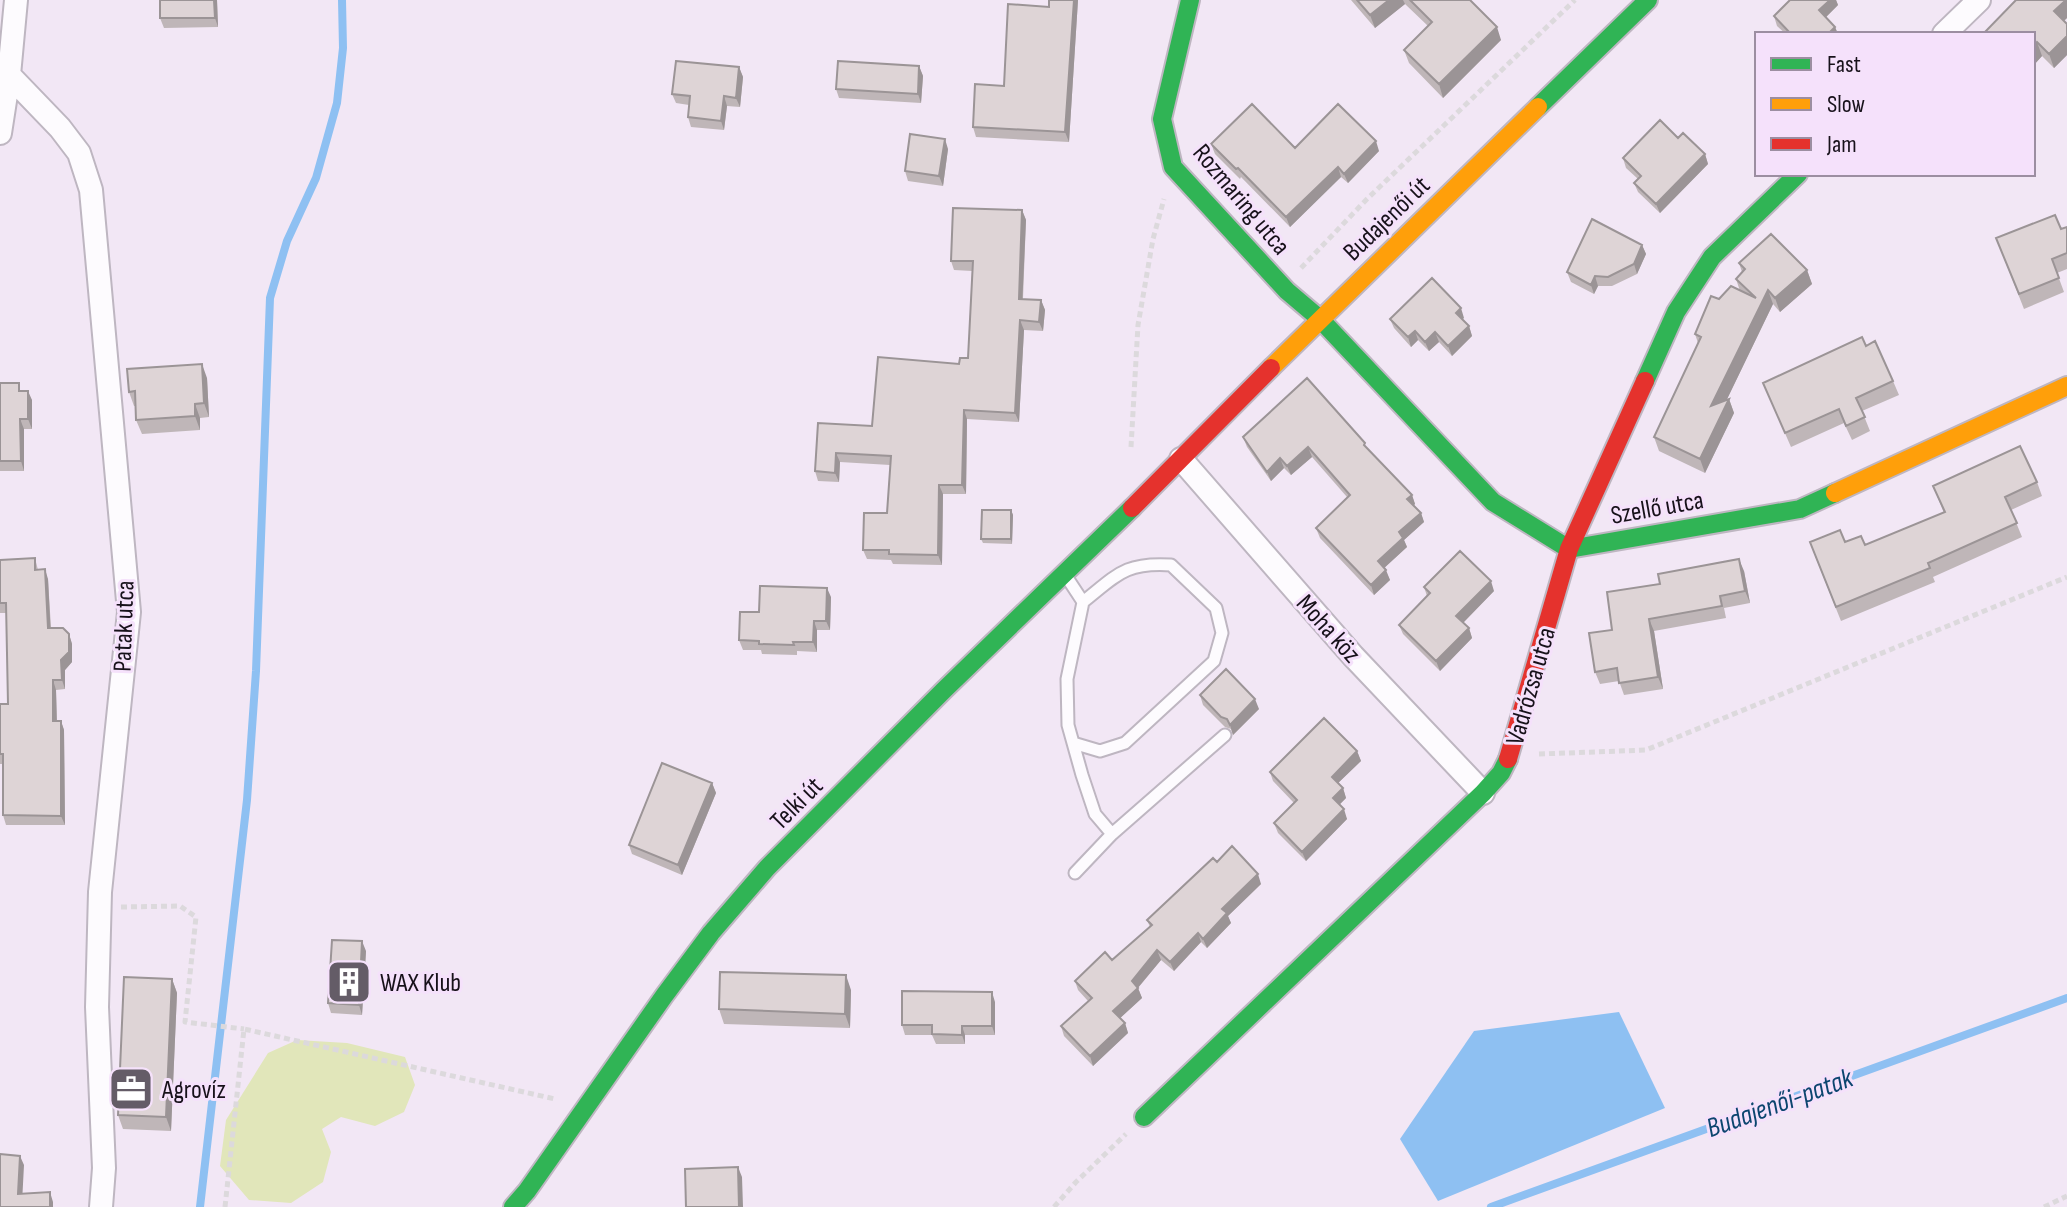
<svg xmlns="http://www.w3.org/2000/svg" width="2067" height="1207" font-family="'Sofia Sans Condensed',sans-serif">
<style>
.green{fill:#e1e6ba}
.water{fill:#8ec0f2}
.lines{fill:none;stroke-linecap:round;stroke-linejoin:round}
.stream{stroke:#8ec0f2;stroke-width:8}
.lane-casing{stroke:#beb6c1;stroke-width:15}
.street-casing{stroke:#beb6c1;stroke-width:26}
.fast-casing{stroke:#beb6c1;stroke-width:22}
.slow-casing{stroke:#beb6c1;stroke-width:22}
.jam-casing{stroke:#beb6c1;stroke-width:22}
.path{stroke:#dcd9dc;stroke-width:5;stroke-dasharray:6 4;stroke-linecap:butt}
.lane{stroke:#fdfbfe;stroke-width:11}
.street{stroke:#fdfbfe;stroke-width:22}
.fast{stroke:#30b455;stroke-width:18}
.slow{stroke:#ff9f0a;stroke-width:18}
.jam{stroke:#e5322d;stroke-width:18}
.wall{fill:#bfb6b8}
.shaded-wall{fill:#9b9496}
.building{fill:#ded4d6;stroke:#9b9496;stroke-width:2}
.labels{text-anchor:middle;stroke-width:6;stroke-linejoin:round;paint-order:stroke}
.street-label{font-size:26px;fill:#17111a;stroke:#f5e1fb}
.poi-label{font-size:26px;fill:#17111a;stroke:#f5e1fb;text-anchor:start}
.water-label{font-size:28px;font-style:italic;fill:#0c456f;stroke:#f5e1fb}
</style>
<rect width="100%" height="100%" fill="#f2e7f5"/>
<!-- green -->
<path class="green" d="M297 1040 347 1043 405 1057 415 1085 404 1112 375 1126 341 1117 322 1129 331 1152 323 1182 291 1203 249 1200 220 1166 226 1120 268 1053Z"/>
<!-- water -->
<path class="water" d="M1619 1012 1665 1108 1438 1201 1400 1139 1474 1031Z"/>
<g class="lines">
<!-- stream -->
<path class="stream" d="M200 1207 247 800 256 671 270 298 287 241 316 178 337 103 343 48 342 0
M1491 1207 2067 998"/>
<!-- lane casing -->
<g class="lane-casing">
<path id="lane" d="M1064 573 1083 602 1067 679 1068 725 1082 775 1095 814 1112 834 1225 735
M1073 743 1100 751 1125 743 1214 661 1222 633 1216 608 1171 565C1125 562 1117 575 1083 602
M1075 873 1112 834"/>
</g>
<!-- street casing -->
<g class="street-casing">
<path id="street" d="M1944 34 1979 0
M9 75 60 128 79 153 91 190 129 612 100 892 97 1007 104 1168 101 1207
M0 133 9 75 16 0
M1181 459 1353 656 1483 793"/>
</g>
<!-- fast casing -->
<g class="fast-casing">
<path id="fast" d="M1190 0 1162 119 1173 167 1287 291 1320 319 1493 502 1569 549 1800 509 1835 493
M1538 107 1648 0
M1645 381 1676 312 1712 257 1798 174
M1144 1117 1483 793 1501 773 1508 759
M513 1207 527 1191 664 996 711 933 767 868 944 690 1132 508"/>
</g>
<!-- slow casing -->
<g class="slow-casing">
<path id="slow" d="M1271 368 1538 107
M1835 493 2067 386"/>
</g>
<!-- jam casing -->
<g class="jam-casing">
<path id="jam" d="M1132 508 1271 368
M1508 759 1569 549 1645 381"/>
</g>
<!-- path -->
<path class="path" d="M1301 268 1367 199 1575 0
M1131 447 1138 325 1153 239 1164 199
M1539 754 1646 750 2067 577
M121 907 180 906 196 917 185 1022 244 1029
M225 1207 244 1029 555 1099
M1054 1207 1076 1182 1126 1134
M2044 1207 2067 1196"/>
<!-- lane -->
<use href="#lane" class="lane"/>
<!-- street -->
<use href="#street" class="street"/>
<!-- fast -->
<use href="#fast" class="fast"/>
<!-- slow -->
<use href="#slow" class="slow"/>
<!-- jam -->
<use href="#jam" class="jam"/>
</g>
<!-- wall -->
<path class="wall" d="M160 0H217L218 27 164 28 160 18Z
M1049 0H1078L1069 142 976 137 973 127 1004 86 1049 7Z
M1351 0H1470L1501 40 1443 98 1409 63 1404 50 1428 26 1405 4 1375 28Z
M1790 0H1836L1838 5 1826 17 1835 27 1838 34H1786L1777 26 1774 16Z
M2067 0V18L2064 21 2067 24V55L2054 68 2042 56 2033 66V34Z
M919 66 923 76 921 103 839 98 836 89Z
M739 67 743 77 740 107 727 106 724 130 691 127 688 117 689 105 676 103 672 94Z
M1211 144 1295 148 1379 151 1348 183 1341 177 1290 227 1241 177 1240 179 1215 154Z
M948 149 943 186 908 181 905 171Z
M1705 154 1708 164 1660 213 1638 192 1634 183 1638 179 1626 168 1623 158Z
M1022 210 1026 220 1023 299 1041 300 1045 310 1043 331 1024 330 1019 422 967 419 966 494H943L942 565 893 564 891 560 867 559 863 550 887 513 890 465 840 462 839 482 818 481 815 471 818 423 872 426 968 358 972 271 954 270 951 261Z
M2067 227V269L2057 273 2064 292 2024 309 1996 238 2061 229Z
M1642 245 1646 254 1637 274 1612 286H1598L1594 294 1571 282 1567 272Z
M1739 263 1807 270 1812 284 1780 312 1773 304 1727 399H1729L1734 413 1705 473 1659 451 1654 437 1698 343 1695 334 1719 299 1740 291 1736 279 1742 272Z
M1464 318 1462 319 1469 326 1472 336 1452 356 1439 342 1429 351 1418 340 1411 347 1394 328 1390 319Z
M1866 346 1893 381 1899 395 1862 411 1870 431 1852 440 1844 423 1791 447 1763 383Z
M207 378 209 417 200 418V430L142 434 136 420V406H134L129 392Z
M0 383 21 391 32 400V429H24V471H0Z
M1243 437 1367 448 1412 495 1415 504 1414 505 1421 513 1424 522 1404 540 1407 547 1384 568 1390 580 1374 595 1320 538 1316 528 1347 497 1312 457 1291 475 1284 468 1271 481 1247 447Z
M2037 482 2042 496 2011 510 2022 537 1933 577 1935 582 1841 621 1815 556 1845 542 1865 545 1944 513 1933 486Z
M1011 510 1013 515 1012 544 983 543 981 539Z
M35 558 38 570 48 579 51 628 69 634 72 644V662L65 670V689L56 690 57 721H61L64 730 65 825H6L3 815V764H0V704H8L6 613H0V560Z
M1744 571 1750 603 1724 608 1726 618 1654 631 1663 689 1624 695 1619 681 1600 684 1595 672 1612 630 1660 584Z
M1424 587 1494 591 1463 623 1469 628 1472 638 1440 671 1403 634 1399 625 1427 596Z
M831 597 830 630H817V652L797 651V655L762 654 761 650H743L739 640 759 612Z
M1200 695 1259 709 1233 735 1231 729 1225 727 1203 705Z
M1357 751 1361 761 1338 783 1343 788 1346 798 1339 805 1347 819 1306 861 1278 833 1274 823 1294 803 1273 781 1270 772Z
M712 783 716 793 682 875 632 854 629 845Z
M1217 862 1261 884 1228 916 1231 923 1207 948 1201 942 1174 971 1161 960 1138 988 1142 998 1120 1018 1125 1023 1128 1033 1093 1066 1064 1036 1061 1026 1088 1001 1078 990 1075 981 1112 960 1150 927 1147 920Z
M366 951 362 1015 331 1013 328 1003Z
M172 979 177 993 171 1131 123 1129 118 1115Z
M851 990 850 1028 724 1024 719 1009Z
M995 1002V1035H965V1044H936L932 1035H905L902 1025Z"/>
<!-- shaded-wall -->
<path class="shaded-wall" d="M214 0H217L218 27 215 18Z
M1074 0H1078L1069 142 1065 132Z
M1389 0H1403L1405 4 1375 28 1370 15Z
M1830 0H1836L1838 5 1823 20 1819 10Z
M2066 0H2067V18L2059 25 2054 11Z
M1497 27 1501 40 1443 98 1439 84Z
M1835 27 1838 34H1829V33Z
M2067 36V55L2054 68 2049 54Z
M2037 42 2042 56 2033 66V47Z
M919 66 923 76 921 103 918 94Z
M739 67 743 77 740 107 736 98Z
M724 96 727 106 724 130 721 121Z
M945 139 948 149 943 186 939 176Z
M1376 141 1379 151 1348 183 1344 174Z
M1705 154 1708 164 1660 213 1656 204Z
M1338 167 1341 177 1290 227 1286 217Z
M1022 210 1026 220 1022 308 1019 299Z
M1642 245 1646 254 1637 274 1634 264Z
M1807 270 1812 284 1780 312 1775 298Z
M1595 276 1598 286 1594 294 1591 285Z
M1768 290 1773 304 1717 420 1711 406Z
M1041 300 1045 310 1043 331 1039 322Z
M1461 308 1464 318 1459 322 1456 313Z
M1020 320 1024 330 1019 422 1015 413Z
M1469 326 1472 336 1452 356 1448 346Z
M1415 331 1418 340 1411 347 1408 337Z
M1435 332 1439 342 1429 351 1425 342Z
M202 364 207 378 209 417 204 403Z
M28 391 32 400V429L28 419Z
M1729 399 1734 413 1705 473 1700 459Z
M195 404 200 418V430L195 416Z
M964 410 967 419 966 494 962 485Z
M20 419 24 429V471L21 461Z
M1308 447 1312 457 1291 475 1287 466Z
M836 453 840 462 839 482 835 473Z
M1280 458 1284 468 1271 481 1267 472Z
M939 485 943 494 942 565 938 555Z
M1412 495 1415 504 1411 508 1407 499Z
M1011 510 1013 515 1012 544 1011 539Z
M1421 513 1424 522 1404 540 1407 547 1382 570 1378 561 1399 532Z
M1739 559 1744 571 1750 603 1745 591Z
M45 569 48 579 51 638 48 628Z
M1386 570 1390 580 1374 595 1371 585Z
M1491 581 1494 591 1460 626 1456 616Z
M827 588 831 597 830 630 826 621Z
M1649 619 1654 631 1663 689 1658 677Z
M814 621 817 630V652L813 642Z
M1469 628 1472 638 1440 671 1436 661Z
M69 634 72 644V662L65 670V689L62 680 61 660Z
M53 680 56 690 57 730 53 721Z
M1255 699 1259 709 1233 735 1230 725Z
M61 721 64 730 65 825 61 816Z
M1357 751 1361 761 1335 786 1332 777Z
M712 783 716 793 682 875 678 865Z
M1343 788 1346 798 1336 808 1333 798Z
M1344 809 1347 819 1306 861 1302 852Z
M1258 874 1261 884 1228 916 1231 923 1207 948 1203 939 1222 909Z
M1198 933 1201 942 1174 971 1170 962Z
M362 941 366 951 362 1015 359 1005Z
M1157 950 1161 960 1136 990 1138 988 1142 998 1117 1021 1113 1011 1132 981Z
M846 975 851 990 850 1028 845 1014Z
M172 979 177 993 171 1131 166 1117Z
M992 992 995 1002V1035L992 1026Z
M1125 1023 1128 1033 1093 1066 1090 1056Z
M962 1026 965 1035V1044L962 1035Z
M20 1156 24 1165 22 1203 18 1194Z
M738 1167 742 1177 743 1207H739Z
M50 1192 53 1202V1207H50Z"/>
<!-- building -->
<path class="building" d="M160 0H214L215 18H160Z
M1049 0H1074L1065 132 973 127 975 84 1004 86 1008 4 1049 7Z
M1357 0H1389L1370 15Z
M1410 0H1470L1497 27 1439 84 1404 50 1432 22Z
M1790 0H1830L1819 10 1835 27 1829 33 1830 34H1791L1774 16Z
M2016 0H2066L2054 11 2067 24V36L2049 54 2037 42 2033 47V34H1985L1984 33Z
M676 61 739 67 736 98 724 96 721 121 688 117 690 96 672 94Z
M838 61 919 66 918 94 836 89Z
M1252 104 1295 148 1338 104 1376 141 1344 174 1338 167 1286 217 1238 168 1236 169 1211 144Z
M1660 120 1678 138 1683 133 1705 154 1656 204 1634 183 1641 176 1623 158Z
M910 134 945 139 939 176 905 171Z
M953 208 1022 210 1019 299 1041 300 1039 322 1020 320 1015 413 964 410 962 485H939L938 555 889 554V550H863L864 513H887L891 456 836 453 835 473 815 471 818 423 872 426 878 357 959 364 960 358H968L973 261H951Z
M2055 215 2061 229 2067 227V253L2052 259 2059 278 2019 294 1996 238Z
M1592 219 1642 245 1634 264 1608 277 1595 276 1591 285 1567 272Z
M1771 234 1807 270 1775 298 1768 290 1711 406 1729 399 1700 459 1654 437 1701 337 1695 334 1711 296 1719 299 1731 286 1756 298 1736 279 1745 269 1739 263Z
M1432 278 1461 308 1456 313 1469 326 1448 346 1435 332 1425 342 1415 331 1408 337 1390 319Z
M1862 337 1866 346 1875 341 1893 381 1856 398 1865 417 1846 426 1839 409 1785 433 1763 383Z
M202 364 204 403 195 404V416L136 420 135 391 129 392 127 369Z
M1307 378 1365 443 1364 445 1412 495 1407 499 1421 513 1399 532 1403 538 1378 561 1386 570 1371 585 1316 528 1350 495 1308 447 1287 466 1280 458 1267 472 1243 437Z
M0 383H19V391H28V419H20L21 461H0Z
M2020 446 2037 482 2005 497 2017 523 1928 563 1930 568 1836 607 1810 542 1840 530 1845 542 1861 536 1865 545 1945 512 1933 486Z
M982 510H1011V539H981Z
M1460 551 1491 581 1456 616 1469 628 1436 661 1399 625 1430 593 1424 587Z
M35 558V570L45 569 48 628H63L69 634V652L61 660 62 680H53V721H61V816L3 815V754H0V704H8L6 603H0V560Z
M1739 559 1745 591 1720 596 1722 606 1649 619 1658 677 1619 683 1617 668 1595 672 1589 633 1612 630 1607 592 1660 584 1658 574Z
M760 586 827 588 826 621H814L813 642H793L794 645 759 644V641L739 640 740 612H759Z
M1226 669 1255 699 1230 725 1227 719 1221 717 1200 695Z
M1324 718 1357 751 1332 777 1343 788 1333 798 1344 809 1302 852 1274 823 1297 800 1270 772Z
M662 763 712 783 678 865 629 845Z
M1232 846 1258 874 1222 909 1227 913 1203 939 1198 933 1170 962 1157 950 1132 981 1138 988 1113 1011 1125 1023 1090 1056 1061 1026 1092 998 1075 981 1105 952 1112 960 1152 925 1147 920 1213 858 1217 862Z
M332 940 362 941 359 1005 328 1003Z
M720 972 846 975 845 1014 719 1009Z
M124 977 172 979 166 1117 118 1115Z
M902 991 992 992V1026H962V1035L932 1034V1025H902Z
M0 1154 20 1156 18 1194 50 1192V1207H0Z
M738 1167 739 1207H686L685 1169Z"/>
<!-- icons -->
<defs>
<g id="building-square" transform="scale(2.3)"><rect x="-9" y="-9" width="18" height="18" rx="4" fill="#645c67" stroke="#f5e1fb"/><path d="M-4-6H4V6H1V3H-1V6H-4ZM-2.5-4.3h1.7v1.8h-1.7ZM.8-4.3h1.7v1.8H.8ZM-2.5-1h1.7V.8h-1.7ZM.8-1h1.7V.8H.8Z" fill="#fff"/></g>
<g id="office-square" transform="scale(2.3)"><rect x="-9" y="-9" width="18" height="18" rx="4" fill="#645c67" stroke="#f5e1fb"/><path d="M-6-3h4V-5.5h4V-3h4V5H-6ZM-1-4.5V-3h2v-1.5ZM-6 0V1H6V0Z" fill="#fff"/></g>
</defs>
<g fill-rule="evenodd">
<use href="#building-square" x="349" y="982"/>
<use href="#office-square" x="131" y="1089"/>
</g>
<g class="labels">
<!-- street labels -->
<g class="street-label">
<text transform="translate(1242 199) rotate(50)" y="9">Rozmaring utca</text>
<text transform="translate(1386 218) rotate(-44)" y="9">Budajenői út</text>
<text transform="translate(1657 507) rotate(-10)" y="9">Szellő utca</text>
<text transform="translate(123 626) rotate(-88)" y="9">Patak utca</text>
<text transform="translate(1329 628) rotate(48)" y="9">Moha köz</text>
<text transform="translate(1530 686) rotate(-74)" y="9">Vadrózsa utca</text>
<text transform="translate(796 803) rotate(-45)" y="9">Telki út</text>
</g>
<!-- poi labels -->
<g class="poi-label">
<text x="380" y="991">WAX Klub</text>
<text x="162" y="1098">Agrovíz</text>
</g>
<!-- water labels -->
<g class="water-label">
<text transform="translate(1779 1102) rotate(-20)" y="10">Budajenői-patak</text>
</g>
</g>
<!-- legend -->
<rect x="1755" y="32" width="280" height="144" fill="#f5e1fb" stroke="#9c8ea1" stroke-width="2"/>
<rect x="1771" y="58" width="40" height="12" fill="#30b455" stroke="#9c8ea1" stroke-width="2"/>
<text x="1827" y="72" font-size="24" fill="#17111a">Fast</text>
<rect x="1771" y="98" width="40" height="12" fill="#ff9f0a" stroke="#9c8ea1" stroke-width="2"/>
<text x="1827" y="112" font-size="24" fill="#17111a">Slow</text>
<rect x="1771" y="138" width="40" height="12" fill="#e5322d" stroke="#9c8ea1" stroke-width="2"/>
<text x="1827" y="152" font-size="24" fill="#17111a">Jam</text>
</svg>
